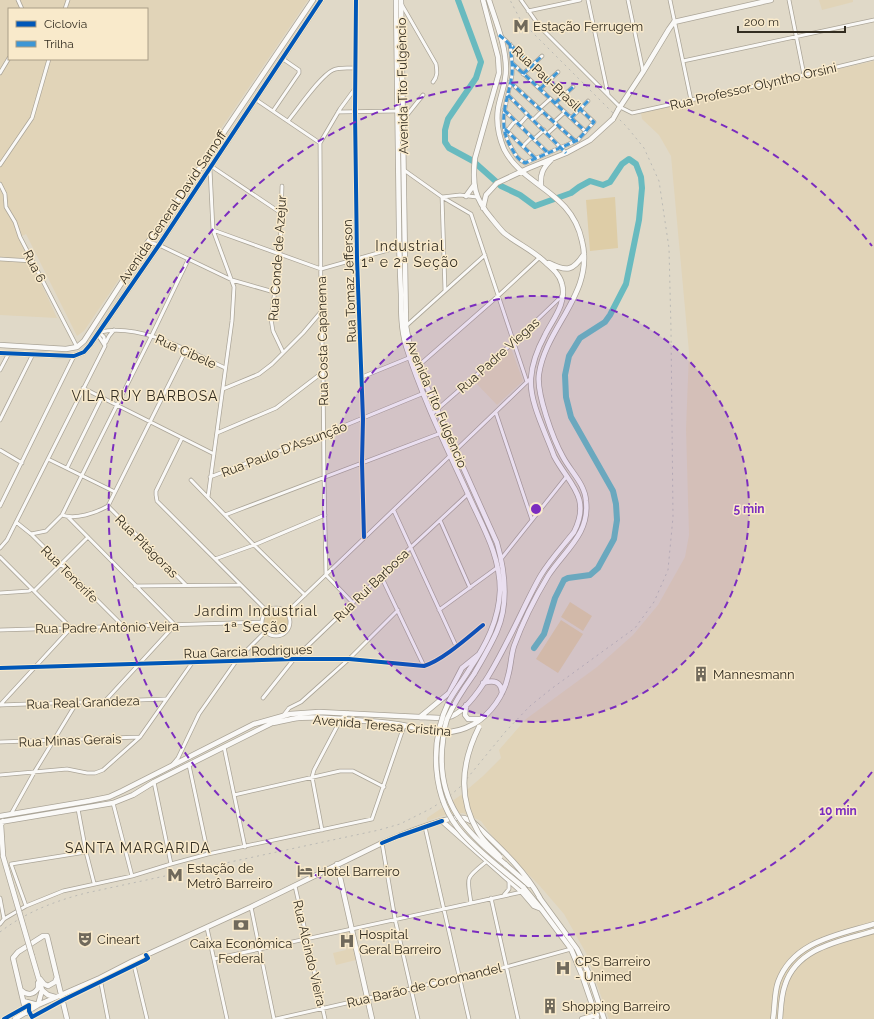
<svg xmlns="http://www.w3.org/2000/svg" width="874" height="1019" font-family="Raleway,sans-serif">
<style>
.built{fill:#e1d4b8;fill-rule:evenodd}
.green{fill:#decda7}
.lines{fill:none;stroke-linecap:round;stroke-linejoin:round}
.river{stroke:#68babf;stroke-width:6}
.street-casing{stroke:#aba598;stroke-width:4.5}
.secondary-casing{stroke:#aba598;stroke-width:6}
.street{stroke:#faf9f7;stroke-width:3}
.secondary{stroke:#faf9f7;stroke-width:4.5}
.rail{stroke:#bbbab5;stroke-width:1;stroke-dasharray:2 4;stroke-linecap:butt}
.secondary-bridge-casing{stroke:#aba598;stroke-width:6;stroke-linecap:butt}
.secondary-bridge{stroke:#faf9f7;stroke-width:4.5}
.quiet{stroke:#3d96d5;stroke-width:3;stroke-dasharray:6 3;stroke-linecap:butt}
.cycleway-casing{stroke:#f9eacb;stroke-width:6}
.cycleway{stroke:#0057b8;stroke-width:4}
.ring{fill:none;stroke:#7b2cbf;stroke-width:2;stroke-dasharray:7 5}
.labels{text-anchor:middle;stroke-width:3;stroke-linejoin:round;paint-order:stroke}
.poi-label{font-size:13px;fill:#332d21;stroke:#f9eacb;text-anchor:start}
.street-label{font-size:13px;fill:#332d21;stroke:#f9eacb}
.neighbourhood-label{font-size:14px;letter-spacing:1px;fill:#332d21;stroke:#f9eacb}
.centre{fill:#7b2cbf;stroke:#f9eacb;stroke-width:2}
.ring-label{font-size:12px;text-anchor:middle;font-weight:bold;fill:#7b2cbf;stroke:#f9eacb;stroke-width:3;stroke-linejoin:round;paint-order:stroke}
</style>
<rect width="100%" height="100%" fill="#e0d9c8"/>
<!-- built -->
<path class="built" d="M0 0H308L84 331 77 336 26 234 20 237 57 318 0 315ZM9 9H147V59H9Z
M819 0H853V2L822 10Z
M874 61V1019H609L586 953 564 914 539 885 498 844 481 821 463 813 445 815 427 821V818L461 795 483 776 501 758 499 750 526 719 597 667 633 635 658 605 685 557 689 535 686 429 689 352 671 156 659 135 642 119 641 113Z
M511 348 523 381 497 405 474 381Z
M349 931 356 960 336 965 333 953 346 950 342 933Z"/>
<!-- green -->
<path class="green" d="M615 197 618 248 590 251 586 200Z
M570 602 592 616 583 631 561 617Z
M264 622a12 12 0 1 1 24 0a12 12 0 1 1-24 0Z
M561 620 583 634 558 673 536 659Z"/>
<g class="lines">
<!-- river -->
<path class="river" d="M458 0 481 62 476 78 448 119 445 130V142L449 148 473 161 501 186 520 195 535 206 571 193 579 187 590 181 603 185 610 182 622 164 629 159 636 164 641 177 642 188 639 220 626 284 610 315 605 322 580 338 569 356 565 375 566 397 571 417 613 491 616 504 617 520 614 539 598 568 590 575 568 578 564 580 555 598 544 634 534 648"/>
<!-- street casing -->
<g class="street-casing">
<path id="street" d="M18 0 22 9
M356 0 355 111 357 259 363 419 362 462 364 537
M521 0 540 27 620 107 632 113 804 75 874 58
M588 0 608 94
M628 0 643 71
M670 0 691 100
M789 0 804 75
M402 5 436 64C437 71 438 76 433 82
M65 9 68 0
M528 11 580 0
M501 36 504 39 594 122 578 140 525 163C517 159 515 154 511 147 496 122 508 101 512 75 513 65 511 54 510 44
M683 61 874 20
M512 63 585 131
M0 73 9 58
M523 74 542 56
M510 82 575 141
M540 89 558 72
M508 95 566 153
M255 99 320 143
M555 103 573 87
M539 109 550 99
M504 110 548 153
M273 111 299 73V70L283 59
M338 112 397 111
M571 118 588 101
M403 120 423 95
M533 120 542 111
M288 121C298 109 320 76 333 70 339 67 347 68 354 68
M554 122 565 112
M519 125 528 115
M505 129 535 158
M507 131 515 121
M547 134 557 125
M534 139 544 130
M523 146 532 137
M0 165 32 118 49 59
M211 166 281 213
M404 170 442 197 471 214 527 382
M0 184 5 194 6 207 15 222 20 237 77 347
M282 186 280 254 271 319 273 331 283 352
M442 197 445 291
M442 197 460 195 477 197
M213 230 321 269 399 247
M148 242 159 245 232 280 274 292
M0 259 33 261
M406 326 485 255
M100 332C140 323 189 351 225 368
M98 335 105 346
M106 342 109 336 114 330
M417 367 498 296 540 257
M0 370 9 353
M362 377 411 357
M83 388 214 454
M223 389 259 374 272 364 303 333 320 313
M433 413 514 342 563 295
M496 413 532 520
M0 420 33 354
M217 433 276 408 323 372
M182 438 156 491V495L157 501 267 611
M0 450 22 463
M48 459 115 492
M67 468 102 397
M210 477 324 434 424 393
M191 480 254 545 305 595
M208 497 232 321 234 287 213 230 210 169
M0 506 74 356
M108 506 186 585
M394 511 456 646
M62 515C75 520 96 513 108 506L186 350
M225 515 441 433
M68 517 175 625 105 701
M440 520 470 588
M16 522 31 534 123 626
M31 534 46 531 62 515 152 335 188 260
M0 548 7 540 105 346 104 337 99 332
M0 557 71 628 0 705
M215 559 254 545 325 515
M501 559 567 476
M381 576 424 666
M135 586 240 585
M34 591 88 537
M0 593 29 591 32 589
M353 603 326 575 324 477 323 371 321 312 320 143 340 109 354 90
M262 622a14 14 0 1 1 28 0a14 14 0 1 1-28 0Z
M439 610 498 567
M286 613 531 378
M0 630 262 622
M0 668 294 659H349L424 666C443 660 467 638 483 625
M263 698 294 659 410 548 468 494
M0 705 166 699
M283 716 289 708 301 702 349 659 398 610
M0 742 140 737
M224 747 245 847
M173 764 178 758 199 714 237 660 266 631
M189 765 208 854
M0 775 67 769 87 773H95L103 770 140 737 192 663
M154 782 171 864
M234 795 340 771H353L384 787
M113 803 132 876
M78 809 86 852 94 883
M11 814 35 771 77 702
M425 827 469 1019
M322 830 312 777 314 770 341 719 348 713
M382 843 395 919 418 1019
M295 886 325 1019
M504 895 509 889V881
M0 898 4 919
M491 898 518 1019
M471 903C467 875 465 879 487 861
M26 906 11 864 86 852
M251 907 274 1019
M0 924 4 919 26 906 63 891 132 876 171 864 208 854 372 819 404 726
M207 928 227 1019
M214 959 522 892
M133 961 147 1019
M100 978 108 1019
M276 1019 506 967 571 949"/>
</g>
<!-- secondary casing -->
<g class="secondary-casing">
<path id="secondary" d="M396 0C397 76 398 152 399 228 399 250 400 272 401 294 401 311 401 329 406 346 422 397 446 446 468 494 482 526 500 554 500 590 499 620 486 645 469 670
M401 0 406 326 409 342 418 367 497 543C505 571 509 603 497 631 491 645 482 660 474 674
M618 110 643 72 669 29 674 22 771 0
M541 185C540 174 543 168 551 160
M466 196 474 185
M483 208 486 195 497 183 529 168 566 153 590 140 613 119
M549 263C567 272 573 271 584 254
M0 345 66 349 77 347 84 341 148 242 183 193 313 0
M0 353 74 356 84 352 90 345 159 245 321 0
M483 683C494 680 501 681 502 693
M466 705 465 715 468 719H481
M420 717 449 693 462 668 478 655
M0 816 89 801 109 797 122 791 254 724 290 714 319 712 440 718C443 718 448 717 452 716 486 701 521 608 541 575 550 560 563 546 574 532 592 497 568 483 554 456 546 433 529 402 531 378 532 363 538 348 545 335 553 319 567 303 562 284 560 275 553 269 546 263 534 251 518 244 504 233 500 229 496 224 492 219 474 198 472 185 475 158L499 73 498 57 483 0
M442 821 522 892 534 906 539 908
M0 822 113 803 133 795 154 782 272 723C279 722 286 720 292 719 309 716 326 718 343 719 359 721 374 721 389 723 423 726 441 742 474 724 491 714 504 695 508 676 511 666 511 655 514 646 522 624 536 596 548 576 564 551 590 534 586 501 585 484 571 472 563 457 553 439 536 393 539 374 546 326 595 293 582 241 571 190 523 187 504 149 499 137 496 123 498 109 500 96 506 84 506 69 506 46 496 22 489 0
M3 855 1 825 3 821
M337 864 372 1019
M505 864 529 885
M523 887 542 910 571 949 582 975 597 1019
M539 897 577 949 589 974 604 1019
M32 956 42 990 38 1005
M40 979 44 984 48 986 55 982 57 977
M21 990C27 996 34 995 38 988V983
M42 990 48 995 55 997
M23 1001 38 1005
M26 1013 13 958 18 952 43 936H47L67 1019
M15 1019 38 1005 100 978 133 961 251 907 382 843C398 836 448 815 464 818 467 819 470 821 473 822 497 845 524 869 540 898
M582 1019 597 1015
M773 1019C775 1007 774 994 778 982 793 941 838 935 874 924
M780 1019C781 1008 781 996 785 985 797 947 841 941 874 931"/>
</g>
<!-- street -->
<use href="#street" class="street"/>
<!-- secondary -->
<use href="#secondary" class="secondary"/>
<!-- rail -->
<path class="rail" d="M0 932C26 912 55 901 86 893L379 830 400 824 430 809 446 799 460 787 506 731 530 706 551 689 635 628 654 602 668 570 673 517 671 330 669 248 659 181 644 148 627 127 531 31 520 19 510 0"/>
<!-- secondary-bridge casing -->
<g class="secondary-bridge-casing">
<path id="secondary-bridge" d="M613 119 618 110
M469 670C463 680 455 690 449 701 429 742 431 799 463 834 481 854 503 870 523 887
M474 674C464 688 454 703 447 719 444 728 443 739 442 749 438 803 465 832 505 864
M479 727C462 761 457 797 478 832 483 841 493 849 500 857
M3 856 32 956"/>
</g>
<!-- secondary-bridge -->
<use href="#secondary-bridge" class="secondary-bridge"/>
<!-- quiet -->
<path class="quiet" d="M499 35 504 39 594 122 578 140 525 163C517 159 515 154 511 147 496 122 508 101 512 75 513 65 511 54 510 44
M512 63 585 131
M523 74 542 56
M510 82 575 141
M540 89 558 72
M508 95 566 153
M555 103 573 87
M504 110 548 153
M571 118 588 101
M505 129 535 158"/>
<!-- cycleway casing -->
<g class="cycleway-casing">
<path id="cycleway" d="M356 0 355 111 357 259 363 419 362 462 364 537
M0 353 74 356 84 352 90 345 159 245 321 0
M0 668 294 659H349L424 666C443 660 467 638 483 625
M382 843 399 836 442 821
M4 1019 29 1005V1011L32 1017 63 1000 145 960 148 958 146 955"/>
</g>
<!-- cycleway -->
<use href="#cycleway" class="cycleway"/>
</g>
<!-- distance rings -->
<circle cx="536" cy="509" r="213" fill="#7b2cbf" fill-opacity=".12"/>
<g class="ring">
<circle cx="536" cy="509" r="213"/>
<path d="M872 772A427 427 0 1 1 872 246"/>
</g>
<!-- icons -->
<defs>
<g id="metro-bare" transform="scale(1.2)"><path d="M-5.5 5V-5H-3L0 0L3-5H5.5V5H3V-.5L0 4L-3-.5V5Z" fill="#70695b" stroke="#f9eacb" stroke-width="2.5" paint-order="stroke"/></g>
<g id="building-bare" transform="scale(1.2)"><path d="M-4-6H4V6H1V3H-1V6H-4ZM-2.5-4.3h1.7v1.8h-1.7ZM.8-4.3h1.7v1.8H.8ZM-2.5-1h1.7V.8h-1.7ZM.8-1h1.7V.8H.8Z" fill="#70695b" stroke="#f9eacb" stroke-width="2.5" paint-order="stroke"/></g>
<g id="hotel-bare" transform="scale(1.2)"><path d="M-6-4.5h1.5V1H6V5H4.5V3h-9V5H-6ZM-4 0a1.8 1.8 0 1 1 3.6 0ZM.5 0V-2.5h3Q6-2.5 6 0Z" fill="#70695b" stroke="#f9eacb" stroke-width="2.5" paint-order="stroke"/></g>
<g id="bank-bare" transform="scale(1.2)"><path d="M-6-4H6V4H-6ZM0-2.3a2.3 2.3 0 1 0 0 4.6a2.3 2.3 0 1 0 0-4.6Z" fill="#70695b" stroke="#f9eacb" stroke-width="2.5" paint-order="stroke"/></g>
<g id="theatre-bare" transform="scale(1.2)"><path d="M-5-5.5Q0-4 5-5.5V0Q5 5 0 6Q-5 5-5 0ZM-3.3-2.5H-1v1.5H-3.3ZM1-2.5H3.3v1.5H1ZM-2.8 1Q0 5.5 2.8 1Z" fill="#70695b" stroke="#f9eacb" stroke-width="2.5" paint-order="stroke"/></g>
<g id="hospital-bare" transform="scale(1.2)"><path d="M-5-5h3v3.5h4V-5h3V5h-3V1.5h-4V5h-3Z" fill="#70695b" stroke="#f9eacb" stroke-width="2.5" paint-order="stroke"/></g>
</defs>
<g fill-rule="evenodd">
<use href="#metro-bare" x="521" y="26"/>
<use href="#building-bare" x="701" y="674"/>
<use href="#hotel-bare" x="305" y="871"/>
<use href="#metro-bare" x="175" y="875"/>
<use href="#bank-bare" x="241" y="925"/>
<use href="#theatre-bare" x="85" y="939"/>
<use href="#hospital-bare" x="347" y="941"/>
<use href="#hospital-bare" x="563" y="968"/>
<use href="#building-bare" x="550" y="1006"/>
</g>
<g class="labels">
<!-- poi labels -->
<g class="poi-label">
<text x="533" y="31">Estação Ferrugem</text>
<text x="713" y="679">Mannesmann</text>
<text x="187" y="873">Estação de<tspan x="187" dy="15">Metrô Barreiro</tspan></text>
<text x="317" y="876">Hotel Barreiro</text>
<text x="359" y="939">Hospital<tspan x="359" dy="15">Geral Barreiro</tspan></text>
<text x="97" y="944">Cineart</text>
<text x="241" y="948" text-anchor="middle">Caixa Econômica<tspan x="241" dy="15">Federal</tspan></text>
<text x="575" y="966">CPS Barreiro<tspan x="575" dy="15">- Unimed</tspan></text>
<text x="562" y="1011">Shopping Barreiro</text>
</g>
<!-- street labels -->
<g class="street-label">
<text transform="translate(547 78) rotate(43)" y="5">Rua Pau-Brasil</text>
<text transform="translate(402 86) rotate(-91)" y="5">Avenida Tito Fulgêncio</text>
<text transform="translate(753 86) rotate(-13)" y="5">Rua Professor Olyntho Orsini</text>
<text transform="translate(172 207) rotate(-56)" y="5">Avenida General David Sarnoff</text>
<text transform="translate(277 258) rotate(-86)" y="5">Rua Conde de Azejur</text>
<text transform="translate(35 266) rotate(63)" y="5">Rua 6</text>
<text transform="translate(349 281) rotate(-92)" y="5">Rua Tomaz Jefferson</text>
<text transform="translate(322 341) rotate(-91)" y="5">Rua Costa Capanema</text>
<text transform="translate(186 351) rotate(24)" y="5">Rua Cibele</text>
<text transform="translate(498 355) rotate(-42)" y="5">Rua Padre Viegas</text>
<text transform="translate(437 404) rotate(67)" y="5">Avenida Tito Fulgêncio</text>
<text transform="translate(284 449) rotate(-21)" y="5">Rua Paulo D'Assunção</text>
<text transform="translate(147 546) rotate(45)" y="5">Rua Pitágoras</text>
<text transform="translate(70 574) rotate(45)" y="5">Rua Tenerife</text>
<text transform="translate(371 585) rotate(-44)" y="5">Rua Rui Barbosa</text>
<text transform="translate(107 627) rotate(-1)" y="5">Rua Padre Antônio Veira</text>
<text transform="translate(248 651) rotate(-2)" y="5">Rua Garcia Rodrigues</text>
<text transform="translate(83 702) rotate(-2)" y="5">Rua Real Grandeza</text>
<text transform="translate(382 725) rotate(5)" y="5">Avenida Teresa Cristina</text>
<text transform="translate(70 740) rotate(-2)" y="5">Rua Minas Gerais</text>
<text transform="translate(310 953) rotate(77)" y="5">Rua Alcindo Vieira</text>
<text transform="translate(424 985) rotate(-13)" y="5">Rua Barão de Coromandel</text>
</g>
<!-- neighbourhood labels -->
<g class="neighbourhood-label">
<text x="410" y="251">Industrial<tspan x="410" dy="16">1ª e 2ª Seção</tspan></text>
<text x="145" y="401">VILA RUY BARBOSA</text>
<text x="256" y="616">Jardim Industrial<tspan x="256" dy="16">1ª Seção</tspan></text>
<text x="138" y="853">SANTA MARGARIDA</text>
</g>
</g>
<circle cx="536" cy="509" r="6" class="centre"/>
<g class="ring-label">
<text x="749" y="513">5 min</text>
<text x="838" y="815">10 min</text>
</g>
<!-- legend -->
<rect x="8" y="8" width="140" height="52" fill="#f9eacb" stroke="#aa9e87"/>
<rect x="16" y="21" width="20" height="6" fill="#0057b8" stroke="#aa9e87"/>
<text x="44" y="28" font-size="12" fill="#332d21">Ciclovia</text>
<rect x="16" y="41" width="20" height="6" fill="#3d96d5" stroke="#aa9e87"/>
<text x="44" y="48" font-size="12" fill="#332d21">Trilha</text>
<!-- scale -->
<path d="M738 26v6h107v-6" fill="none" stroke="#332d21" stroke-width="2"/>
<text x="744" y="26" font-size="12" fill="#332d21" stroke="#f9eacb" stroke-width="3" paint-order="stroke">200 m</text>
</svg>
